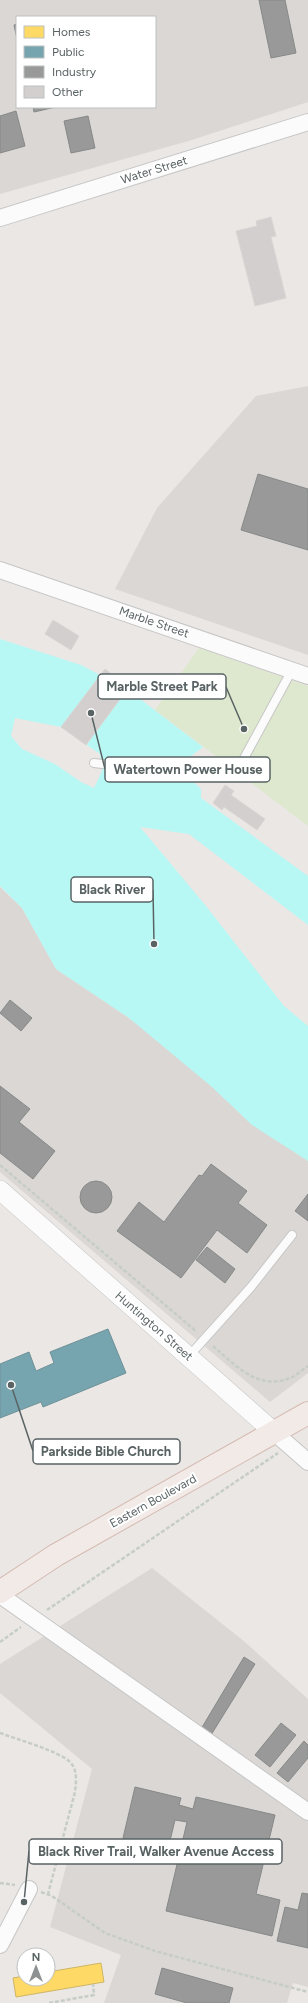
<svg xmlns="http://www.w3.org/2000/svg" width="308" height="2003" font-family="Figtree,sans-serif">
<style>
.industrial{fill:#dbd7d5;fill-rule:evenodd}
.green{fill:#dde8ce}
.water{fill:#b7f8f4;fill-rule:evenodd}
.homes{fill:#ffd966;stroke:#ceb665}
.public{fill:#76a5af;stroke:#6e9198}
.industry{fill:#999;stroke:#868989}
.building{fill:#d3cfcf;stroke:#dbd6d4}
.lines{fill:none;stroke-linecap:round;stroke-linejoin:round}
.service-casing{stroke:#c6c6c6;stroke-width:10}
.minor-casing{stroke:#c6c6c6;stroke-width:18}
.tertiary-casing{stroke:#c6c6c6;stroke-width:20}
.primary-casing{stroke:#d5bab1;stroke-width:24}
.path{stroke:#c6cdc7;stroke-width:2.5;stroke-dasharray:4 2;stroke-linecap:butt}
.service{stroke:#fcfbfb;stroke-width:8}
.minor{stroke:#fcfbfb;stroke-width:16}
.tertiary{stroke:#fcfbfb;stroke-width:19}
.primary{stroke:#f2eae7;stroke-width:22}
.labels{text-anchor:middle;stroke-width:4;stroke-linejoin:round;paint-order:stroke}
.street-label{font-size:12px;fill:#5a6364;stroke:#fff}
.leader{fill:none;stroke:#5a6364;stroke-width:1.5}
.callout-dot{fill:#5a6364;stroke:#fff;stroke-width:1.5}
.callout{fill:#fff;stroke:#5a6364;stroke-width:1.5}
.callout-label{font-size:13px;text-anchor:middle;font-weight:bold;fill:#5a6364}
</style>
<rect width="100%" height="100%" fill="#ebe7e5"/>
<!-- industrial -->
<path class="industrial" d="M0 0H308V102L192 140 0 194ZM17 17H155V107H17Z
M308 386V655L115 589 157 508 256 396Z
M0 887 22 908 56 969 129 1018 308 1159V1373L270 1402 0 1172Z
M152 1568 245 1642 308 1699V1987L293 1983 287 2003H104L121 1955 50 1927 92 1769 0 1693V1664Z"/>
<!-- green -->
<path class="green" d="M199 648 308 686V826L155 710Z"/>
<!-- water -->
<path class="water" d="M0 639 81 665 127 689 203 747 177 767 201 789V798L308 876V925L189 834 140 827 206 906 284 1006 308 1026V1161L252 1125 212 1087 129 1018 56 969 22 908 0 886ZM15 718 61 727 100 754 102 771 94 788 81 782 55 764 22 749 11 736Z"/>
<!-- homes -->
<path class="homes" d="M101 1963 104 1982 16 1997 13 1978 24 1976V1979H48V1972Z"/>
<!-- public -->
<path class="public" d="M108 1329 126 1373 43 1407 41 1402 0 1418V1364L29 1352 36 1371 54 1363 50 1352Z"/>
<!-- industry -->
<path class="industry" d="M259 0H285L296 53 271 58Z
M17 24V39L14 25Z
M33 107H56L34 112Z
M16 111 25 146 0 153V116Z
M88 116 95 148 71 153 64 121Z
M258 474 308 489V550L241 530Z
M10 1000 32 1018 21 1031 0 1013Z
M0 1086 30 1109 19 1122 55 1151 33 1179 0 1153Z
M211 1164 247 1191 238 1203 267 1225 247 1253 217 1230 181 1278 117 1231 139 1202 164 1222 199 1175 202 1176Z
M80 1197a16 16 0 1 1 32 0a16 16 0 1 1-32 0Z
M308 1194V1221L295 1211Z
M207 1247 235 1269 225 1283 196 1260Z
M244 1657 255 1664 211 1735 201 1729Z
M281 1723 296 1735 270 1767 255 1755Z
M304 1741 308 1745V1758L288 1782 277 1773Z
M135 1787 181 1798 179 1805 193 1809 196 1797 275 1815 256 1894 280 1900 272 1936 166 1911 187 1822 175 1820 168 1849 123 1838Z
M302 1893 308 1894V1948L277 1941 285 1907 298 1910Z
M162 1968 233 1988 229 2003H187L155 1994Z"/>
<!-- building -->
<path class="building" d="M271 217 276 236 271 237 286 298 255 306 236 231 257 226 256 221Z
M53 620 79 636 71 650 45 634Z
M105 669 129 687 86 745 61 727Z
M225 785 234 791 231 795 265 819 257 830 224 807 222 810 213 803Z"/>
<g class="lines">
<!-- service casing -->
<g class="service-casing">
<path id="service" d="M94 763 197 775 236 773 292 670
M189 1356 251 1287 292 1235"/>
</g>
<!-- minor casing -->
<g class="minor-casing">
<path id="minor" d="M0 218 308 122
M0 570 308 676
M275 1433 308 1462
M0 1595 308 1812
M0 1945 29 1889"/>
</g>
<!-- tertiary casing -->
<g class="tertiary-casing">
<path id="tertiary" d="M0 1190 275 1433"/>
</g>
<!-- primary casing -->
<g class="primary-casing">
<path id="primary" d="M0 1592 56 1555 308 1413"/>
</g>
<!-- path -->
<path class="path" d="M0 1165 197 1332
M213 1346C235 1365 258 1391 290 1378 296 1376 302 1370 308 1366
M47 1610 278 1453
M0 1642 21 1627
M0 1733C16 1739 59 1751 70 1762 78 1770 76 1782 75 1792L48 1894
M0 1883 15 1885
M41 1892 52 1896 105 1933 155 1951 308 1992
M49 2003 94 1995 93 1984"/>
<!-- service -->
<use href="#service" class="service"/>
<!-- minor -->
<use href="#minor" class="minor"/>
<!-- tertiary -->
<use href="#tertiary" class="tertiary"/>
<!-- primary -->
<use href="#primary" class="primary"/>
</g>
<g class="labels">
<!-- street labels -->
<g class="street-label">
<text transform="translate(154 170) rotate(-17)" y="4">Water Street</text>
<text transform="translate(154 622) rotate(19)" y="4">Marble Street</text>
<text transform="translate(154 1326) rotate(41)" y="4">Huntington Street</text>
<text transform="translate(153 1501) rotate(-29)" y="4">Eastern Boulevard</text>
</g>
</g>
<!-- callouts -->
<path class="leader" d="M244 729L226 687M91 713L105 769M154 944L153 890M11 1385L33 1451M24 1902L29 1851"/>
<g class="callout-dot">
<circle cx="244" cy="729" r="4"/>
<circle cx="91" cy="713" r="4"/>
<circle cx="154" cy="944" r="4"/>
<circle cx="11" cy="1385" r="4"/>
<circle cx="24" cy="1902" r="4"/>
</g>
<g class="callout">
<rect x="98" y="674" width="128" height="25" rx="4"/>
<rect x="105" y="757" width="165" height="25" rx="4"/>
<rect x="71" y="877" width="82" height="25" rx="4"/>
<rect x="33" y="1439" width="147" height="25" rx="4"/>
<rect x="29" y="1839" width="253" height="25" rx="4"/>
</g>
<g class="callout-label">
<text x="162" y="691">Marble Street Park</text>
<text x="188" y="774">Watertown Power House</text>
<text x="112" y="894">Black River</text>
<text x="106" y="1456">Parkside Bible Church</text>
<text x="156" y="1856">Black River Trail, Walker Avenue Access</text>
</g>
<!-- legend -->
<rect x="16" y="16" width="140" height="92" fill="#ffffff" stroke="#bdc1c1"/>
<rect x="24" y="26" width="20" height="12" fill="#ffd966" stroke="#bdc1c1"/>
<text x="52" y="36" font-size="12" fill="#5a6364">Homes</text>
<rect x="24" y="46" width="20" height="12" fill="#76a5af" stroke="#bdc1c1"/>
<text x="52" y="56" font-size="12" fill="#5a6364">Public</text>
<rect x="24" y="66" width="20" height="12" fill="#999999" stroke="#bdc1c1"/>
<text x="52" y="76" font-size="12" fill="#5a6364">Industry</text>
<rect x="24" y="86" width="20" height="12" fill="#d3cfcf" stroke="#bdc1c1"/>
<text x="52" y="96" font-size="12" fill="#5a6364">Other</text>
<!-- north arrow -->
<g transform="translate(36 1967)"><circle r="19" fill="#ffffff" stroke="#bdc1c1"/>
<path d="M0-3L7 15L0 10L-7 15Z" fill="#8d9191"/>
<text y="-6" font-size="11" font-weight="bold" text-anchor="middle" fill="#5a6364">N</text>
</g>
</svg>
